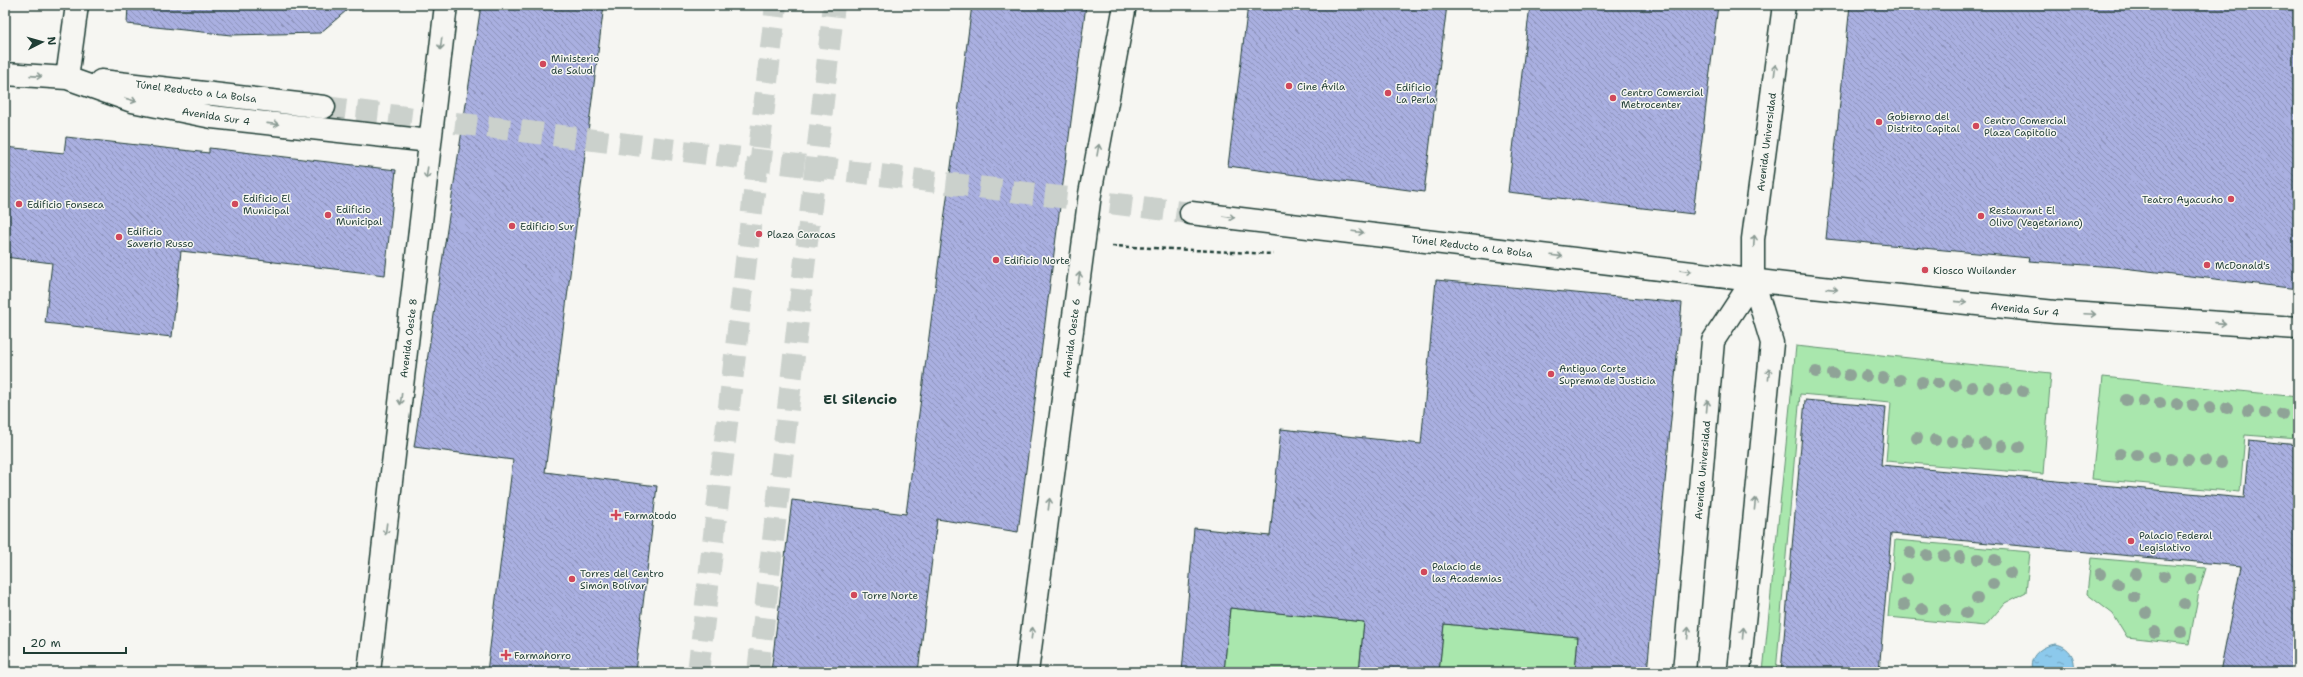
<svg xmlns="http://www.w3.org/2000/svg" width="2303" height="677" font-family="'Shantell Sans',sans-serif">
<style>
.garden{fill:#a9e7ad;stroke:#649270}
.water{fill:url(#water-ripples);stroke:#6091a2}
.building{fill:url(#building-back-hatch);stroke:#1f3d34}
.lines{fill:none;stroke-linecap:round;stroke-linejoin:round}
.minor-tunnel{stroke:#cbd1cc;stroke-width:22;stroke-dasharray:22 11;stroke-linecap:butt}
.major-tunnel{stroke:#cbd1cc;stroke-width:22;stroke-dasharray:22 11;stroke-linecap:butt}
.minor-casing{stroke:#1f3d34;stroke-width:25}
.path{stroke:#1f3d34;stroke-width:2.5;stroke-dasharray:4 3;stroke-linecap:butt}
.minor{stroke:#f6f6f2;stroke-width:22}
.tree{fill:#8fa397}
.oneway{stroke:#8a9a93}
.poi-dot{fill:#d1495b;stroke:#f6f6f2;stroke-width:1.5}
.labels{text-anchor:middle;stroke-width:3;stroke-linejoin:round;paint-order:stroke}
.poi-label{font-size:10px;fill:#1f3d34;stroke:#f6f6f2;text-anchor:start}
.street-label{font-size:10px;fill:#1f3d34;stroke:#f6f6f2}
.district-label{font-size:14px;font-weight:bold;fill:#1f3d34;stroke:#f6f6f2}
</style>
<defs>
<pattern id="water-ripples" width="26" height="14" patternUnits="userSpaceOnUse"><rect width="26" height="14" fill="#8cc9ec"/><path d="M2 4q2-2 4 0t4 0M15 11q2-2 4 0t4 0" fill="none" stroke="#72a4c0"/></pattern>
<pattern id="building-back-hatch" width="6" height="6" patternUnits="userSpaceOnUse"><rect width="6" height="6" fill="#aab0e1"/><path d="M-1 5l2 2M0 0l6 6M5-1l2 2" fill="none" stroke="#8a90b7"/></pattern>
</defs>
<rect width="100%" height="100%" fill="#f6f6f2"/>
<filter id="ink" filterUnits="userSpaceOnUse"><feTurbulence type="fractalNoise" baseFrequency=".025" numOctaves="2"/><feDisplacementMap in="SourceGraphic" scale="8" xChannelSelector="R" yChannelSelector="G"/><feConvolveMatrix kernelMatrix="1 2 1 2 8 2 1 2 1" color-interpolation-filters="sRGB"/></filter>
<g filter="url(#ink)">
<!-- garden -->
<path class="garden" d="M1796 346 2051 373 2043 474 1886 461 1891 402 1800 394 1776 672H1763Z
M2103 377 2298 397V439L2245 435 2240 492 2092 479Z
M1895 540 2030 552 2026 592 2005 603 1985 626 1888 617Z
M2091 558 2206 568 2199 592 2189 644 2127 637 2113 614 2087 594Z
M1230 608 1364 622 1359 672H1224Z
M1444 624 1578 637 1575 672H1439Z"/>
<!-- water -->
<path class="water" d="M2056 644C2070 647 2076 658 2074 672H2032C2028 656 2041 646 2056 644Z"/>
<!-- building -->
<path class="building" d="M128 5H353L320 33 231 35 127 24Z
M481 5H604L545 472 657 486 635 672H487L513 460 414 447Z
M972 5H1086L1018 532 937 519 918 672H771L792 500 906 514Z
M1248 5H1447L1424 192 1228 166Z
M1530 5H1718L1693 214 1508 192Z
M1850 5H2298V289L2115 267 2029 261 2030 258 1826 239Z
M66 137 209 153V148L396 170 385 275 181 251 172 337 45 323 52 263 5 257V147L64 153Z
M1436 280 1682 303 1647 672H1575L1578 637 1444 624 1439 672H1359L1364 622 1230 608 1224 672H1182L1194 528 1270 536 1281 429 1421 444Z
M1805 400 1886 407 1881 465 2244 498 2249 440 2298 445V672H2220L2241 566 1891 534 1879 672H1781Z"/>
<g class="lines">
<!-- minor-tunnel -->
<path class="minor-tunnel" d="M324 107 1191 213"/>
<!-- major-tunnel -->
<path class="major-tunnel" d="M698 672 776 5
M758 672 834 5"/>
<!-- minor casing -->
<g class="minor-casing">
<path id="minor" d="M5 74 67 78 132 101 212 117 430 141
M67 78 77 5
M101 81 324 107
M1191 213 1793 285 2055 312 2298 328
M369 672 446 5
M1027 672 1090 194 1125 5
M1684 672 1713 341 1753 280
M1739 672 1772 343 1753 280V239L1784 5"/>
</g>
<!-- path -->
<path class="path" d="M1112 246 1273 254"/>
<!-- minor -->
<use href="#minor" class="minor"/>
</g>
<!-- trees -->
<g class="tree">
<circle cx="1816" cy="372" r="6"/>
<circle cx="1833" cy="374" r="6"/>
<circle cx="1849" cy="375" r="6"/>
<circle cx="1866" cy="376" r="6"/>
<circle cx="1883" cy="378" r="6"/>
<circle cx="1900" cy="380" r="6"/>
<circle cx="1922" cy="382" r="6"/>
<circle cx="1938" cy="383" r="6"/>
<circle cx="1955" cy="385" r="6"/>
<circle cx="1972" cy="387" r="6"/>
<circle cx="1989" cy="388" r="6"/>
<circle cx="2006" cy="389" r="6"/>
<circle cx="2023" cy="391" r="6"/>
<circle cx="2126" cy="400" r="6"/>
<circle cx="2143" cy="401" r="6"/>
<circle cx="2160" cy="403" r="6"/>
<circle cx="2177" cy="404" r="6"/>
<circle cx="2193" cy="405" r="6"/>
<circle cx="2210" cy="407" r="6"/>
<circle cx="2227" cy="408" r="6"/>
<circle cx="2248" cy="411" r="6"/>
<circle cx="2265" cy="413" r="6"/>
<circle cx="2282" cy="414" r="6"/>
<circle cx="1917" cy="438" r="6"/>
<circle cx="1935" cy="440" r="6"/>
<circle cx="1952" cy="441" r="6"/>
<circle cx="1968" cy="443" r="6"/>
<circle cx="1985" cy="444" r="6"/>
<circle cx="2002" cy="446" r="6"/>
<circle cx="2019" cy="447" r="6"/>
<circle cx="2120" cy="454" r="6"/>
<circle cx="2137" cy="455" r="6"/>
<circle cx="2154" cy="457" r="6"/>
<circle cx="2171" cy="459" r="6"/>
<circle cx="2188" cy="460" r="6"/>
<circle cx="2205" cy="461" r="6"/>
<circle cx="2221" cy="463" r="6"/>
<circle cx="1910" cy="553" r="6"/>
<circle cx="1927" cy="555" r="6"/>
<circle cx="1944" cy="556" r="6"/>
<circle cx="1960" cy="557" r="6"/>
<circle cx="1978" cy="559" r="6"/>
<circle cx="1995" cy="560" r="6"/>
<circle cx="2010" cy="573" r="6"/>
<circle cx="2100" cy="574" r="6"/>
<circle cx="2136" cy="574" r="6"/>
<circle cx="2164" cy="576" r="6"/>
<circle cx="1907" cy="579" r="6"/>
<circle cx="2191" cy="579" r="6"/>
<circle cx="1993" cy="584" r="6"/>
<circle cx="2118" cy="584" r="6"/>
<circle cx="2134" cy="597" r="6"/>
<circle cx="1977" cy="598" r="6"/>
<circle cx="2184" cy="604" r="6"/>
<circle cx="1904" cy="605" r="6"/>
<circle cx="1922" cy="609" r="6"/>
<circle cx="1945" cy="610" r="6"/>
<circle cx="1966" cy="613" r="6"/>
<circle cx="2146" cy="613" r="6"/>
<circle cx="2155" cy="632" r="6"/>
<circle cx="2181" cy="632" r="6"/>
</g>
<!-- one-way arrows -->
<defs><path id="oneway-shaft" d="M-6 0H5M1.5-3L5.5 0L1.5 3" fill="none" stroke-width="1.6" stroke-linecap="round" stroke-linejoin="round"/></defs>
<g class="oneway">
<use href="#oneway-shaft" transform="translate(441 44) rotate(97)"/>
<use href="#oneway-shaft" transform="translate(1775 70) rotate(-83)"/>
<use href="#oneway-shaft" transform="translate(36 76) rotate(4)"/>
<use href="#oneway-shaft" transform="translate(131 100) rotate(16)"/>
<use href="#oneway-shaft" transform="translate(273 124) rotate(6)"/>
<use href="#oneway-shaft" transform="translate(1098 150) rotate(-80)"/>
<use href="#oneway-shaft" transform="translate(427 173) rotate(97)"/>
<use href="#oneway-shaft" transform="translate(1229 217) rotate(7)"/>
<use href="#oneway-shaft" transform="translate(1358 232) rotate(7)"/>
<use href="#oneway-shaft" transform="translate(1754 241) rotate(-87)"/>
<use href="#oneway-shaft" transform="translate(1557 256) rotate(7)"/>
<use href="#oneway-shaft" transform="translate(1686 271) rotate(7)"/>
<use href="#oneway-shaft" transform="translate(1079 278) rotate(-83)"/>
<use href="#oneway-shaft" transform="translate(1832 289) rotate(6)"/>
<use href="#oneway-shaft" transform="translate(1961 302) rotate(6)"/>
<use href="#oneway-shaft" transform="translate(2090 314) rotate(3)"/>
<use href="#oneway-shaft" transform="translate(2220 323) rotate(4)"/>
<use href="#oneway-shaft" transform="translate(1769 374) rotate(-84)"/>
<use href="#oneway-shaft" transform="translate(401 399) rotate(97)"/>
<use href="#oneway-shaft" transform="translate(1707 406) rotate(-85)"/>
<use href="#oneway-shaft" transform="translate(1049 504) rotate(-83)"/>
<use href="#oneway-shaft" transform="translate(1755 504) rotate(-84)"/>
<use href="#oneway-shaft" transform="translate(386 529) rotate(97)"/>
<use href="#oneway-shaft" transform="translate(1032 633) rotate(-83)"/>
<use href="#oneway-shaft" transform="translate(1688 633) rotate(-85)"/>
<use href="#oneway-shaft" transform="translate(1743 633) rotate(-85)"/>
</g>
</g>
<!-- markers -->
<g class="poi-dot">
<circle cx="543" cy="64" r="4"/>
<circle cx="1289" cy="86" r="4"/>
<circle cx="1388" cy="93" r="4"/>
<circle cx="1613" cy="98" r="4"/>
<circle cx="1879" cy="122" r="4"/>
<circle cx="1976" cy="126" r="4"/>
<circle cx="2231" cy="199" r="4"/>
<circle cx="19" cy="204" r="4"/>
<circle cx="235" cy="204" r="4"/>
<circle cx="328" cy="215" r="4"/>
<circle cx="1981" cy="216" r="4"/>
<circle cx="512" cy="226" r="4"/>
<circle cx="759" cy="234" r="4"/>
<circle cx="119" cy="237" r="4"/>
<circle cx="996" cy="260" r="4"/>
<circle cx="2207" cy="265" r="4"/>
<circle cx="1925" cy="270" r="4"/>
<circle cx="1551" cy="374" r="4"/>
<path d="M614 509h4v4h4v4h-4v4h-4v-4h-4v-4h4z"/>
<circle cx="2131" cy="541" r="4"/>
<circle cx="1424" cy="572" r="4"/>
<circle cx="572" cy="579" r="4"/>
<circle cx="854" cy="595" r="4"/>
<path d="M504 649h4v4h4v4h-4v4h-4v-4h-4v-4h4z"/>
</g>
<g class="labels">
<!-- poi labels -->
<g class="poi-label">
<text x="551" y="62">Ministerio<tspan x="551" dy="12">de Salud</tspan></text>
<text x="1297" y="90">Cine Ávila</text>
<text x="1396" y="91">Edificio<tspan x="1396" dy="12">La Perla</tspan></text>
<text x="1621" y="96">Centro Comercial<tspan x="1621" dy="12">Metrocenter</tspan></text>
<text x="1887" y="120">Gobierno del<tspan x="1887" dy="12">Distrito Capital</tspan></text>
<text x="1984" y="124">Centro Comercial<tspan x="1984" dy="12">Plaza Capitolio</tspan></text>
<text x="243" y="202">Edificio El<tspan x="243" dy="12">Municipal</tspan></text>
<text x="2223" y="203" text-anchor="end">Teatro Ayacucho</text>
<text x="27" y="208">Edificio Fonseca</text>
<text x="336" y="213">Edificio<tspan x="336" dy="12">Municipal</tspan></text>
<text x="1989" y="214">Restaurant El<tspan x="1989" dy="12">Olivo (Vegetariano)</tspan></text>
<text x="520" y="230">Edificio Sur</text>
<text x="127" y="235">Edificio<tspan x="127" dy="12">Saverio Russo</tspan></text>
<text x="767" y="238">Plaza Caracas</text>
<text x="1004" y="264">Edificio Norte</text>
<text x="2215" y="269">McDonald's</text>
<text x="1933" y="274">Kiosco Wuilander</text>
<text x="1559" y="372">Antigua Corte<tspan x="1559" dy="12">Suprema de Justicia</tspan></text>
<text x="624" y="519">Farmatodo</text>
<text x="2139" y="539">Palacio Federal<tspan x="2139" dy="12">Legislativo</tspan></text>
<text x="1432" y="570">Palacio de<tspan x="1432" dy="12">las Academias</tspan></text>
<text x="580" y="577">Torres del Centro<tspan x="580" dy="12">Simón Bolívar</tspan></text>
<text x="862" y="599">Torre Norte</text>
<text x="514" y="659">Farmahorro</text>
</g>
<!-- street labels -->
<g class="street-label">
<text transform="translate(196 91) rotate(7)" y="4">Túnel Reducto a La Bolsa</text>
<text transform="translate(216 116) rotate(9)" y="4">Avenida Sur 4</text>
<text transform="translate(1766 142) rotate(-83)" y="4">Avenida Universidad</text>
<text transform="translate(1472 246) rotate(7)" y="4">Túnel Reducto a La Bolsa</text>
<text transform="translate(2025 309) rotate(6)" y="4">Avenida Sur 4</text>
<text transform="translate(408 338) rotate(-83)" y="4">Avenida Oeste 8</text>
<text transform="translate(1071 338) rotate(-83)" y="4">Avenida Oeste 6</text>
<text transform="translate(1702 470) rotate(-85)" y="4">Avenida Universidad</text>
</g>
<!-- district labels -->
<g class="district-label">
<text x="860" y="404">El Silencio</text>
</g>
</g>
<!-- margin -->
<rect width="2303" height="677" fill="none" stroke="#f6f6f2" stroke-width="20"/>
<rect x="10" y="10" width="2283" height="657" fill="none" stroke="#1f3d34" stroke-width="1.5" filter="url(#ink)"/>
<!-- north arrow -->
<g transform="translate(42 42) rotate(84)" stroke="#f6f6f2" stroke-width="3" paint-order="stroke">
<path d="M0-3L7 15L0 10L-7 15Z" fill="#1f3d34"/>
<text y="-6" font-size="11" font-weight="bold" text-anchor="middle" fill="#1f3d34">N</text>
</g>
<!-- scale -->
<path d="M24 647v6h102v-6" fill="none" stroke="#1f3d34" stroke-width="2"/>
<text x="30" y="647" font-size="12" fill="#1f3d34" stroke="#f6f6f2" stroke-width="3" paint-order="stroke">20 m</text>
</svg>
